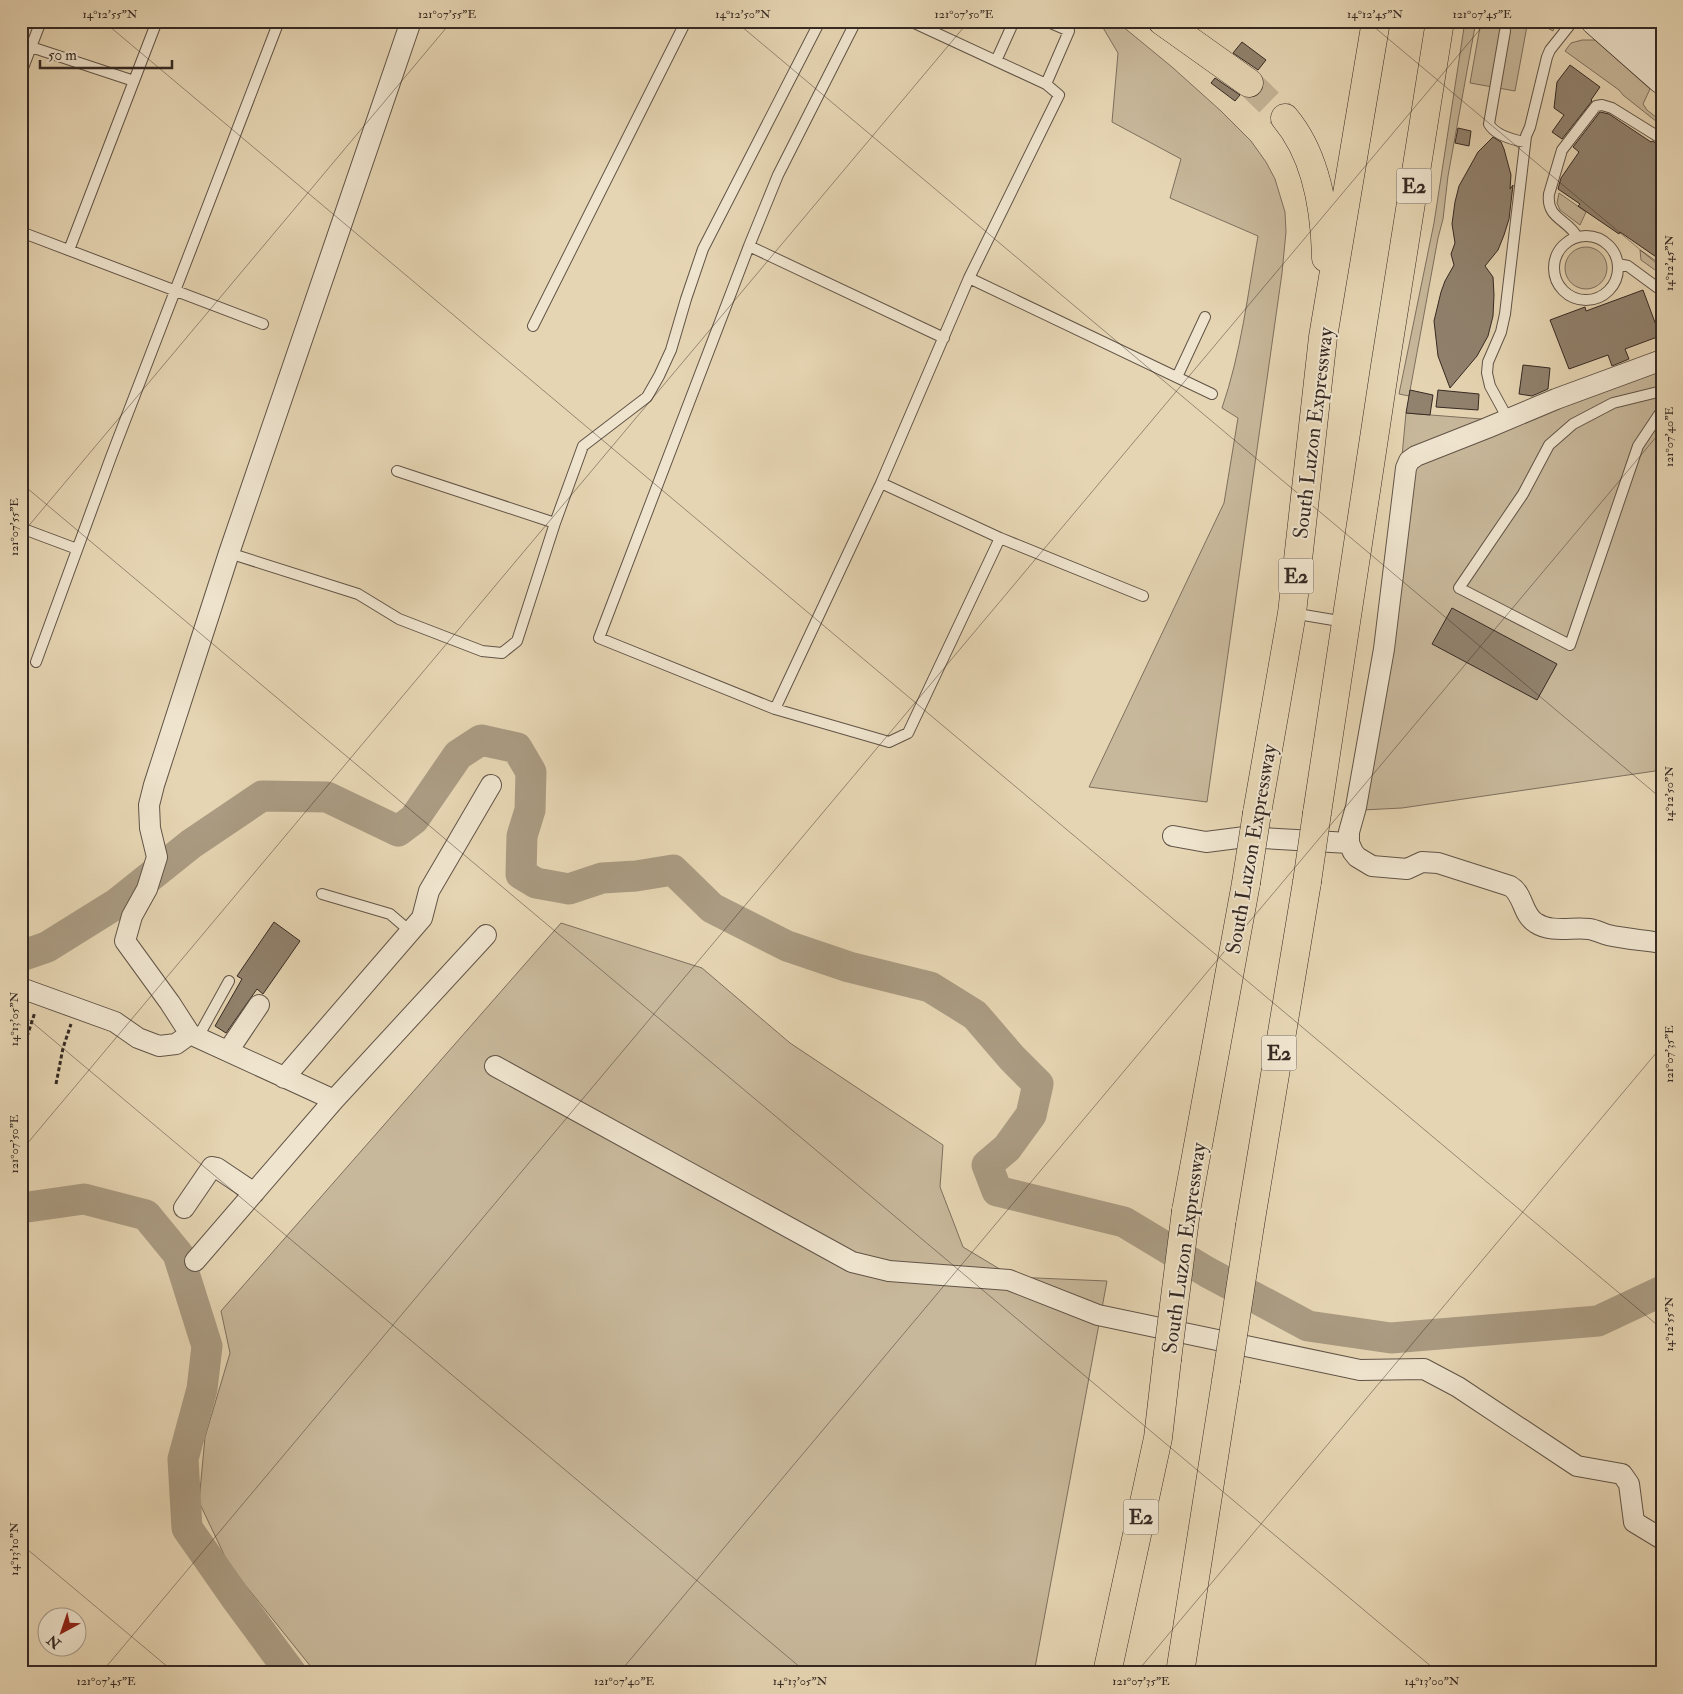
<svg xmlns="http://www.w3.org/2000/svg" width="1683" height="1694" font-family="'IM FELL Double Pica',serif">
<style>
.green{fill:#c8b89b;stroke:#7e705f}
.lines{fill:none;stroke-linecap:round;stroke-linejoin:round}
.river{stroke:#aa9b82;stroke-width:31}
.building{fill:#91826e;stroke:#352923}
.highway-tunnel{stroke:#c3b396;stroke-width:28;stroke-dasharray:28 14;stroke-linecap:butt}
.lane-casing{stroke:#615447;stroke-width:12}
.street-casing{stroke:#615447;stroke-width:22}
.secondary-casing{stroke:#352923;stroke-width:29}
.highway-casing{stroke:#352923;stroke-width:29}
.path{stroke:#352923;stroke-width:3;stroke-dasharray:4 2.5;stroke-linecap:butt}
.lane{stroke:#efe4ce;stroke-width:10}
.street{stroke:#efe4ce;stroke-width:20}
.secondary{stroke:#efe4ce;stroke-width:28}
.highway{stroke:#e6d5b3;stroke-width:28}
.highway-bridge-casing{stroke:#352923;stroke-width:29;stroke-linecap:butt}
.highway-bridge{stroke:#e6d5b3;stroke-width:28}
.ticks{fill:none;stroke:#352923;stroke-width:1;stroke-opacity:0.45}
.labels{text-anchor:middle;stroke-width:4;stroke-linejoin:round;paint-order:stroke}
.shield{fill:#efe4ce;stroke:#6d6156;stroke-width:1}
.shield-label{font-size:20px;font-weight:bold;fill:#352923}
.street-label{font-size:21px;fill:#352923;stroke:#efe4ce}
.neatline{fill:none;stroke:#352923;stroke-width:2}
.ticks-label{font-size:12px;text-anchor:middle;fill:#352923}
</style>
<rect width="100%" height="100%" fill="#e6d5b3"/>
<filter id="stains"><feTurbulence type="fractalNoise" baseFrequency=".004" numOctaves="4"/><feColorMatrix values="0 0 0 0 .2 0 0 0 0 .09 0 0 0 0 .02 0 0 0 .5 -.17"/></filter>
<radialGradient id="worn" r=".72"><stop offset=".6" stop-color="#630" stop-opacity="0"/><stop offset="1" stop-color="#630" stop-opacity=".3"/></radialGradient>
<!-- green -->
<path class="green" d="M1099 21H1116L1172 67 1221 111 1251 141 1266 162 1275 179 1285 212 1286 232 1282 273 1207 802 1089 787 1224 503 1238 418 1222 408C1241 353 1248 293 1258 236L1170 198 1181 159 1112 122 1118 53Z
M1465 21H1476L1448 176 1443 219 1438 238 1409 396 1399 394 1434 223Z
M1481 21H1501L1527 26 1515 91 1470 83Z
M1535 21H1556L1553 31Z
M1582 40H1595L1650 89 1643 104 1647 110 1662 122V126L1623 95 1619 90 1565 51 1571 43Z
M1559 193 1586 212 1580 225 1560 210 1557 203Z
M1565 268a21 21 0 1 1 42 0a21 21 0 1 1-42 0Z
M1640 250 1662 265V275L1641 260Z
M1662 365V770L1402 808 1362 810 1415 464Z
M1406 413 1494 420 1401 467Z
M561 923 702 968 790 1043 943 1145 940 1187 963 1247 1013 1277 1107 1281 1034 1673H316L229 1565 199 1502 205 1437 230 1353 221 1311Z"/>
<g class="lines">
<!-- river -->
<path class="river" d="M21 956 47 947 116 904 191 844 262 796 327 797 398 831 414 819 458 755 481 740 517 748 531 772 530 810 522 836 521 874 536 883 569 889 602 878 636 876 673 870 712 908 787 946 849 967 930 987 975 1015 1012 1058 1038 1084 1031 1115 1007 1148 987 1165 997 1191 1124 1222 1207 1272 1308 1326 1391 1338 1598 1321 1662 1291
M21 1208 84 1199 146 1215 178 1254 207 1346 202 1389 183 1459 187 1528 238 1601 291 1673"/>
</g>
<!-- building -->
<path class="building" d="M1242 42 1266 60 1258 70 1233 53Z
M1570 65 1600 87 1591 100 1592 101 1562 139 1552 132 1564 115 1554 108 1557 82Z
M1215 78 1240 95 1235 101 1211 83Z
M1600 112 1609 114 1651 142 1652 141 1662 146V261L1620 232 1619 234 1578 206 1580 204 1558 189 1561 178 1579 152 1573 147Z
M1458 128 1471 131 1469 146 1455 143Z
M1493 137 1501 142 1504 149 1511 175 1510 189 1513 185 1509 219 1504 235 1498 250 1485 266 1493 277 1494 295 1493 316 1488 336 1477 356 1450 388 1438 356 1434 321 1441 292 1445 281 1454 265 1451 254 1455 243 1452 224 1455 202 1459 186 1478 152Z
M1643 290 1660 336 1625 349 1629 359 1612 366 1608 355 1569 369 1550 320 1585 307 1586 311Z
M1523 365 1550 368 1548 389 1532 396 1519 394Z
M1410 390 1433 395 1430 415 1406 413Z
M1438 390 1479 394 1478 410 1436 407Z
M1452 608 1557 664 1537 700 1432 644Z
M274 922 300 941 263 994 257 989 226 1033 215 1026 242 979 237 976Z"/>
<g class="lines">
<!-- highway-tunnel -->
<path class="highway-tunnel" d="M1249 83 1285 118"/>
<!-- lane casing -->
<g class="lane-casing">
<path id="lane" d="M856 21 778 175 749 246 944 338
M1505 31 1489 124C1495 135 1514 140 1525 142
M31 47 134 81
M996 61 1014 21
M21 73 41 21
M1046 84 1069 31 1046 21
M21 232 263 324
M1554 268a32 32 0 1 1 64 0a32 32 0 1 1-64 0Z
M1577 237C1568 219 1546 219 1549 194L1562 150 1596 106 1602 105 1612 108 1662 139
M749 246 599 638 775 709 889 742 908 733 1000 538
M69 250 157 21
M1618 264 1628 266 1662 291
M969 278 1212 394
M533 326 686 21
M1177 377 1205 317
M1662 391 1613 403 1573 424 1549 445 1523 494 1459 588 1570 645 1638 446 1662 410
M1508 419 1490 386 1487 373 1488 362 1501 332 1505 314 1526 136 1530 127 1547 57 1550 50 1573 21
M397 471 555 523
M881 483 1000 538 1143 596
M21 528 77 549
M229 553 358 594 399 619 482 651 502 653 517 641 555 523 583 446 647 397 659 376 671 350 686 299 703 249 820 21
M1292 613 1345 622
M36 662 111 457 279 21
M775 709 881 483 969 278 1059 95 1046 84 910 21
M322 894 390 914 411 932
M198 1037 229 981"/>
</g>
<!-- street casing -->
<g class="street-casing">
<path id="street" d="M1662 360 1556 399 1487 428 1416 456 1409 461 1406 468 1384 649 1356 807 1349 832V843L1353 852 1357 857 1372 866 1407 869 1422 862 1438 863 1510 886C1524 894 1522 915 1536 923 1551 933 1572 927 1589 929 1596 930 1601 933 1608 935 1625 939 1644 940 1662 943
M1173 836 1206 842 1245 837 1349 843
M21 988 115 1022 138 1038 159 1046 176 1044 190 1034
M228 1051 259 1005
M495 1066 852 1262 889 1271 1009 1280 1098 1315 1360 1370 1424 1369 1458 1387 1577 1466 1622 1474 1629 1484 1634 1522 1662 1539
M284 1078 422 918 429 891 491 785
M334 1100 190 1034 170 1003 125 941 132 916 147 889 157 857 150 828 149 805 154 785 229 553 411 21
M184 1208 212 1167 217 1168 254 1193
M195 1261 334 1100 486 935"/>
</g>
<!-- secondary casing -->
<g class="secondary-casing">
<path id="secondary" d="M1595 21 1662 80
M1635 21 1662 47"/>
</g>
<!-- highway casing -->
<g class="highway-casing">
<path id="highway" d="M1162 21 1249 83
M1285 118C1317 156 1325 210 1326 258
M1257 813 1292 613 1323 337 1376 21
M1317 813 1385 366 1440 21
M1186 1211 1246 883
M1250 1225 1307 882
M1107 1673 1158 1438 1167 1360
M1180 1673 1226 1381"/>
</g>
<!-- path -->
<path class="path" d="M21 1055 35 1012
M56 1084 63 1048 71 1024"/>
<!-- lane -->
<use href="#lane" class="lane"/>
<!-- street -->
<use href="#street" class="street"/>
<!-- secondary -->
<use href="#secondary" class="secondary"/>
<!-- highway -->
<use href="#highway" class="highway"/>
<!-- highway-bridge casing -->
<g class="highway-bridge-casing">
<path id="highway-bridge" d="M1307 882 1317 813
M1246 883 1257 813
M1167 1360 1186 1211
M1226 1381 1250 1225"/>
</g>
<!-- highway-bridge -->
<use href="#highway-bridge" class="highway-bridge"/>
</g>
<!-- ticks -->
<path class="ticks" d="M103 21 1662 1329M735 21 1662 799M1367 21 1662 268M21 483 1439 1673M21 535 452 21M21 1013 807 1673M21 1151 969 21M21 1544 175 1673M101 1673 1487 21M619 1673 1662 430M1136 1673 1662 1046M1653 1673 1662 1663"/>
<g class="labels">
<!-- shield labels -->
<g class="shield">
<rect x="1396.5" y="168.5" width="35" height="35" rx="4"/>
<rect x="1278.5" y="558.5" width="35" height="35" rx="4"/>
<rect x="1261.5" y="1035.5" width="35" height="35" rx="4"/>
<rect x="1123.5" y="1499.5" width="35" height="35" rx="4"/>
</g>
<g class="shield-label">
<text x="1414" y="193">E2</text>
<text x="1296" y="583">E2</text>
<text x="1279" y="1060">E2</text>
<text x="1141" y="1524">E2</text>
</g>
<!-- street labels -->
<g class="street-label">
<text transform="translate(1313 433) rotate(-83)" y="7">South Luzon Expressway</text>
<text transform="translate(1251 849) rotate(-80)" y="7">South Luzon Expressway</text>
<text transform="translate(1184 1248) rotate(-82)" y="7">South Luzon Expressway</text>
</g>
</g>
<!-- margin -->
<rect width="1683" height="1694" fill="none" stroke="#e6d5b3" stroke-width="55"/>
<!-- north arrow -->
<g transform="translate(62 1632) rotate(220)"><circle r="24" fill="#efe4ce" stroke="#a5998a"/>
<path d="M0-4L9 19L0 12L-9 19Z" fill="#8f2418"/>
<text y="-8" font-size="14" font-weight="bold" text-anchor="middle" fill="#352923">N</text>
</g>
<!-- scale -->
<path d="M40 60v8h132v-8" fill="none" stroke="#352923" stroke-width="2.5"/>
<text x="48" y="60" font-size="15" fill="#352923" stroke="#efe4ce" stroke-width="4" paint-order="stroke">50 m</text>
<rect x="28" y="28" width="1628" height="1638" class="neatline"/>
<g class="ticks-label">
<text x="110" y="18">14°12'55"N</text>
<text x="447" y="18">121°07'55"E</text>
<text x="743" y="18">14°12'50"N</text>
<text x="964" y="18">121°07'50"E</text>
<text x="1375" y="18">14°12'45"N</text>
<text x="1482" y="18">121°07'45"E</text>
<text transform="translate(1669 263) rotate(-90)" y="4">14°12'45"N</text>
<text transform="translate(1669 437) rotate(-90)" y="4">121°07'40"E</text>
<text transform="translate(14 527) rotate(-90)" y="4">121°07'55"E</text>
<text transform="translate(1669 794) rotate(-90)" y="4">14°12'50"N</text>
<text transform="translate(14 1019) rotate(-90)" y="4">14°13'05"N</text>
<text transform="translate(1669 1054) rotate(-90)" y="4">121°07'35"E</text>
<text transform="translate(14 1144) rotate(-90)" y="4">121°07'50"E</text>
<text transform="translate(1669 1324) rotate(-90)" y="4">14°12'55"N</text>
<text transform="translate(14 1549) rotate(-90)" y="4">14°13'10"N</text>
<text x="106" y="1685">121°07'45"E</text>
<text x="624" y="1685">121°07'40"E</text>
<text x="800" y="1685">14°13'05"N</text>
<text x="1141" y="1685">121°07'35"E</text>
<text x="1432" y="1685">14°13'00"N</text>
</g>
<rect width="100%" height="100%" filter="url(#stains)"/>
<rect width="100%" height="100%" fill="url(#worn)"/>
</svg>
